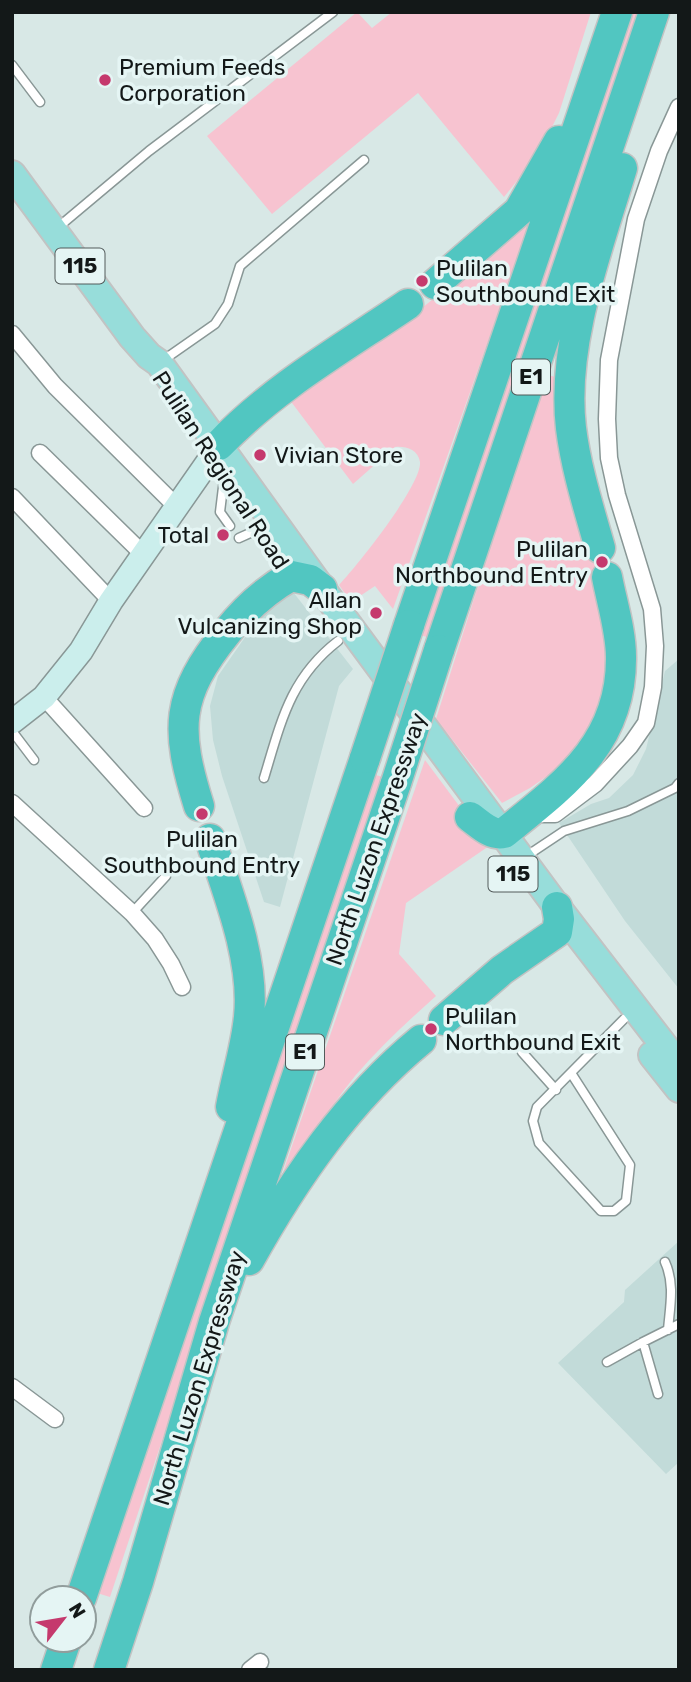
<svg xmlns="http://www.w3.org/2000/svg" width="691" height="1682" font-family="Rubik,sans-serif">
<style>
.built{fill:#c2dbd9}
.green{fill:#f7c3d0}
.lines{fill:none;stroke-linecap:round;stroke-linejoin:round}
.lane-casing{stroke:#899796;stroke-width:11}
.street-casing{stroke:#899796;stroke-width:19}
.secondary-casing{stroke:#899796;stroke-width:26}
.primary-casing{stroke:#c2c3c3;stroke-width:30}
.highway-casing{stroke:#c2c3c3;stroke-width:33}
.lane{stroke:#fff;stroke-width:8}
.street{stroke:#fff;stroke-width:16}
.secondary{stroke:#cbeeec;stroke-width:23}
.primary{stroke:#97ddda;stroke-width:26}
.highway{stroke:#51c6c1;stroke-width:30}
.highway-bridge-casing{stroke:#c2c3c3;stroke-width:33;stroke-linecap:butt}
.highway-bridge{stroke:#51c6c1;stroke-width:30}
.poi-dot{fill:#c5396d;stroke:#e5f5f4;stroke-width:2.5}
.labels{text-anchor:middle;stroke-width:7;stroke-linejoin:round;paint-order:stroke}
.shield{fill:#e5f5f4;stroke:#525a5a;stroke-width:2}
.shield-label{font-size:21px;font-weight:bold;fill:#131818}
.poi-label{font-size:23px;fill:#131818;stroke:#e5f5f4;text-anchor:start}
.street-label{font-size:23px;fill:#131818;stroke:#e5f5f4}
</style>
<rect width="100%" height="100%" fill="#d8e8e6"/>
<!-- built -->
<path class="built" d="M290 588 353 669 339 686 280 907 264 902 222 776 213 740 210 706 218 676 250 630Z
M679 659V989L625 921 559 823 591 804 609 798 633 775 646 749 665 671Z
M679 1241V1462L666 1474 558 1363 624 1302 625 1290Z"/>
<!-- green -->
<path class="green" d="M357 12 372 28 392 12H591L559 113 538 155 504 197 418 93 272 214 207 136Z
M627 12H642L430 638 420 635Z
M534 212 393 609 375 586 351 602 339 585C357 566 422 485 420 462 418 449 405 446 395 447L353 484 283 391 417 312 484 258Z
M545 374 562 379 566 437 609 613 613 656 593 727 563 765 530 788 502 803 436 719Z
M425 760 489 846 406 903 399 954 436 996C408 1021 380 1047 355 1076 323 1115 298 1161 272 1204Z
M372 774 383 777 110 1597 97 1593Z"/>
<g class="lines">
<!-- lane casing -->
<g class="lane-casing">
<path id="lane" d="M12 65 40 102
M56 229 149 151 333 12
M162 361 215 324 228 304 240 266 364 160
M224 479 220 512 230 526
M239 538 259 529
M12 731 34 760
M264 778C281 722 290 678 338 641
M525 857 564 831 628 811 675 788 679 783
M132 913 166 876
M522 1052 556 1090
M571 1073 630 1165 626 1201 614 1211H601L539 1143 533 1121 537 1107 624 1019
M665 1262C675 1284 670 1306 668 1330
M607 1362 643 1342
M658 1394 643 1342 679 1324"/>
</g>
<!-- street casing -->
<g class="street-casing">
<path id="street" d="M12 334 55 386 177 507
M40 453 143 554
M12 497 111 601
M44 697 144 808
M12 803 132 913 155 939 171 964 182 987
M530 814H555L595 784 630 746 646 723 653 687 655 646 652 609 617 495 609 458 607 419 609 360 636 219 659 151 679 107
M12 1387 55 1419
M250 1670 260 1662"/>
</g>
<!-- secondary casing -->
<g class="secondary-casing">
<path id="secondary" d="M12 722 44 697 81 651 111 601 210 459"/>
</g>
<!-- primary casing -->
<g class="primary-casing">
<path id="primary" d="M12 174 132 337 149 356 159 363 322 589 557 907 679 1065
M652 1055 679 1089"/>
</g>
<!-- highway casing -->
<g class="highway-casing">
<path id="highway" d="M435 284 519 211 559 141
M219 445C273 388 343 348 408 304
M600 548C589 509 576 469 571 428 561 343 598 248 622 168
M409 625 617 12
M439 650 654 12
M199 806C175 729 175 696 227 632 245 609 266 590 291 576L310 580 322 589
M470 817C480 824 491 836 504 833 565 784 622 743 621 657 621 631 612 603 607 577
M210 839C228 893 255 960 249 1017 246 1048 236 1078 231 1107
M444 1020 502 970 557 932 559 919 557 907
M249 1260C294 1179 348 1100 421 1040
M81 1598 365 758
M56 1670 66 1640
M109 1670 138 1582 214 1322 396 783"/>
</g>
<!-- lane -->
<use href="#lane" class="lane"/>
<!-- street -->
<use href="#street" class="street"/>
<!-- secondary -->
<use href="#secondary" class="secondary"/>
<!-- primary -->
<use href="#primary" class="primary"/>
<!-- highway -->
<use href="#highway" class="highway"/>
<!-- highway-bridge casing -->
<g class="highway-bridge-casing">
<path id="highway-bridge" d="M365 758 409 625
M396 783 439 650"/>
</g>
<!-- highway-bridge -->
<use href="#highway-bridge" class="highway-bridge"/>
</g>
<!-- markers -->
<g class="poi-dot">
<circle cx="105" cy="80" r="7"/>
<circle cx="422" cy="281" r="7"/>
<circle cx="260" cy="455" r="7"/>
<circle cx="223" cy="535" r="7"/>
<circle cx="602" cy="562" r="7"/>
<circle cx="376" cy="613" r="7"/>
<circle cx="202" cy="814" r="7"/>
<circle cx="431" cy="1029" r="7"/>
</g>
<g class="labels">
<!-- shield labels -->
<g class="shield">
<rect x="55.5" y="248.5" width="49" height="35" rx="5"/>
<rect x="512" y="359.5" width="38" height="35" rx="5"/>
<rect x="488.5" y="856.5" width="49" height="35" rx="5"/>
<rect x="286" y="1034.5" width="38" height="35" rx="5"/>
</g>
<g class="shield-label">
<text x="80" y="273">115</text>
<text x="531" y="384">E1</text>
<text x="513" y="881">115</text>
<text x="305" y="1059">E1</text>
</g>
<!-- poi labels -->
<g class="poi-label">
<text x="119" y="75">Premium Feeds<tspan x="119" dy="26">Corporation</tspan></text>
<text x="436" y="276">Pulilan<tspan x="436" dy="26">Southbound Exit</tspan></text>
<text x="274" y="463">Vivian Store</text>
<text x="209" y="543" text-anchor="end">Total</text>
<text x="588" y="557" text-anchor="end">Pulilan<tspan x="588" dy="26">Northbound Entry</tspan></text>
<text x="362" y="608" text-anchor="end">Allan<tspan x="362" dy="26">Vulcanizing Shop</tspan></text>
<text x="202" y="847" text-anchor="middle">Pulilan<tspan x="202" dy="26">Southbound Entry</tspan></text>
<text x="445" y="1024">Pulilan<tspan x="445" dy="26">Northbound Exit</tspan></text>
</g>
<!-- street labels -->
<g class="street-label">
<text transform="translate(221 470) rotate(57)" y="8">Pulilan Regional Road</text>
<text transform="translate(376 839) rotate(-71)" y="8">North Luzon Expressway</text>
<text transform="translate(199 1378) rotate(-73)" y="8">North Luzon Expressway</text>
</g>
</g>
<!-- border -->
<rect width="691" height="1682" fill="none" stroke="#131818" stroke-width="28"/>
<!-- north arrow -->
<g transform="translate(63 1619) rotate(59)"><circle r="33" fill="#e5f5f4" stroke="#919d9c" stroke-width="2"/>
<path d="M0-5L12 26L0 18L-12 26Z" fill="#c5396d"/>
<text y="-10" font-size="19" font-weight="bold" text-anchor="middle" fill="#131818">N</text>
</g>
</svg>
